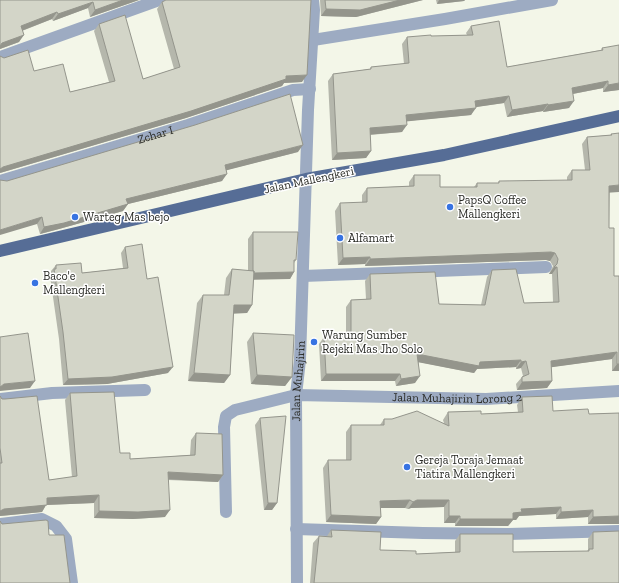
<svg xmlns="http://www.w3.org/2000/svg" width="619" height="583" font-family="'Zilla Slab',serif">
<style>
.lines{fill:none;stroke-linecap:round;stroke-linejoin:round}
.minor{stroke:#9dabc2;stroke-width:12}
.major{stroke:#566d96;stroke-width:12}
.wall{fill:#b5b7ac}
.shaded-wall{fill:#94958c}
.building{fill:#d3d5c8;stroke:#94958c}
.poi-dot{fill:#3773e2;stroke:#fff;stroke-width:1.5}
.labels{text-anchor:middle;stroke-width:3;stroke-linejoin:round;paint-order:stroke}
.street-label{font-size:12px;fill:#292a25;stroke:#fff}
.poi-label{font-size:12px;fill:#292a25;stroke:#fff;text-anchor:start}
</style>
<rect width="100%" height="100%" fill="#f3f6e8"/>
<g class="lines">
<!-- minor -->
<g class="minor">
<path d="M313 40 445 19 552 0"/>
<path d="M0 57 159 0"/>
<path id="s1" d="M0 181 188 125 293 90 310 89"/>
<path d="M303 276 546 267"/>
<path d="M0 399 52 393 145 390"/>
<path id="s2" d="M226 512 224 427 226 416 235 410 296 395 486 399 619 391"/>
<path d="M0 524 42 519 56 526 66 539 72 583"/>
<path d="M296 529 423 533 507 534 619 531"/>
<path id="s3" d="M297 583 296 395 300 360 308 110 314 10 313 0"/>
</g>
<!-- major -->
<path class="major" d="M0 251 306 179 444 155 619 116"/>
</g>
<!-- wall -->
<path class="wall" d="M0 0H139L90 17 88 8 53 21 52 19 22 31 19 42 0 49Z
M320 0H423L356 17 321 16Z
M436 0H465L464 1 437 4Z
M162 2 302 82 284 83 282 86 186 118 0 173 34 71 70 92 109 82 94 31 99 24 143 79 174 69 157 9Z
M471 26 507 67 601 50 602 48 619 90 603 92V88L573 94 569 108 543 112V111L507 117 504 103 475 107 471 115 406 121 402 132 370 135 371 151 366 158 332 160 328 81 333 74 370 69 371 67 404 64 402 44 407 37 467 35 466 33Z
M611 134 609 228 614 276H619V371H612V359L551 367 552 381 547 388 517 390 516 384 522 377 523 376 521 368 516 369V367L477 369 474 373 419 362 415 383 396 386 395 381H321L319 344 324 337H346V307L351 300 366 299 365 281 370 274 439 304 481 305 487 277 492 270 524 303 553 302 552 274H549L553 266 550 261 546 260 365 266V264L338 265 335 211 340 203H362V195L367 188 409 186V182L414 175 440 187H474L477 183H498L499 181H567V177L572 170H585L582 144 587 137 610 135Z
M298 152 226 170 222 181 128 204 123 211 59 229 40 234 37 224 7 181Z
M253 232 296 260 294 263V272L290 279H254L252 305 247 313H234L230 375 224 383 188 381 197 303 203 295H224L226 278 232 269 248 271V239Z
M125 247 147 279 168 373 107 384 63 385 59 339 50 276 51 273V271L56 265 82 273 123 268 121 253Z
M253 333 292 377 285 386 251 384 247 342Z
M70 393 120 453 130 459 190 455 191 440 196 433 223 475 218 482 168 480 165 517 133 519 94 518V503L46 505 42 512 0 516V396L49 480 72 477 65 400Z
M522 397 553 411 589 414 619 413V524H588V517L556 519V514L519 516 516 520H513L508 526H455V523H444V507L411 508 408 509 405 508H381V517L376 524 326 522 323 468 328 460H346V432L351 425H380L384 419 444 423 443 420 448 412 481 414 518 412 517 405Z
M260 418 277 503 272 510H264L255 425Z
M331 530 380 550 416 554 455 552V541L460 534 513 552 587 551 588 550V539L593 532 619 583H310L313 543 319 536H327Z"/>
<!-- shaded-wall -->
<path class="shaded-wall" d="M123 0H139L90 17 95 10Z
M400 0H423L356 17 321 16 326 9Z
M439 0H465L464 1 437 4Z
M93 2 88 8 53 21 58 14Z
M57 12 52 19 16 33 21 26Z
M24 35 19 42 0 49V46L2 43Z
M307 75 302 82 284 83 282 86 186 118 0 173V169L3 167 286 76Z
M608 81 603 88 567 95 572 88Z
M619 83V90L603 92 608 85Z
M509 96 504 103 470 108 475 101Z
M574 101 569 108 543 112 548 105Z
M548 104 543 111 507 117 512 110Z
M476 108 471 115 401 122 406 115Z
M407 125 402 132 365 135 370 128Z
M303 145 298 152 220 172 225 165Z
M371 151 366 158 332 160 337 153Z
M227 174 222 181 128 204 123 211 59 229 40 234 44 227 126 199Z
M619 185V192L604 193 609 186Z
M42 217 37 224 0 235V230Z
M551 252 555 253 550 261 546 260 365 266 370 259Z
M370 257 365 264 338 265 343 258Z
M554 267H557L552 274H549Z
M294 272 290 279 248 280 253 273Z
M234 305H252L247 313 228 314Z
M617 352 612 359 546 368 551 361Z
M417 354 521 360 516 367 477 369 474 373 412 361Z
M526 361 521 368 516 369 521 362Z
M617 364H619V371H612Z
M173 367 168 373 107 384 63 385 68 379Z
M194 373 230 375 224 383 188 381Z
M326 374H400L395 381H321Z
M257 375 292 377 285 386 251 384Z
M420 376 415 383 396 386 401 379Z
M35 381 30 388 0 391V387L4 384Z
M552 381 547 388 517 390 522 382Z
M168 472 223 475 218 482 163 479Z
M99 495 94 503 46 505 42 512 0 516V511L4 509 47 498Z
M410 500 405 508H375L380 501Z
M417 500H449L444 507 411 508 408 509 413 502Z
M268 503H277L272 510H264Z
M561 507 556 514 519 516 516 520H513L508 526H455L460 519 513 513 521 509Z
M170 510 165 517 133 519 94 518 99 511Z
M593 510 588 517 556 519 561 512Z
M331 515 381 517 376 524 326 522Z
M449 516H460L455 523H444Z
M619 516V524H588L593 517Z"/>
<!-- building -->
<path class="building" d="M0 0H123L95 10 93 2 58 14 57 12 21 26 24 35 2 43 0 46Z
M166 0H311L307 75 286 76V79L191 111 3 167 0 169V56L4 58 28 50 34 71 63 64 70 92 115 81 99 24 125 15 143 79 180 67 162 2Z
M325 0H400L360 10 326 9Z
M499 21 507 67 603 50 602 48 619 45V83L608 85V81L572 88 574 101 548 105V104L512 110 509 96 475 101 476 108 406 115 407 125 370 128 371 151 337 153 333 74 371 69V67L409 63 407 37 431 35V36L473 35 471 26Z
M290 94 303 145 225 165 227 174 126 199 128 204 64 223 44 227 42 217 0 230V180L7 181 195 125Z
M619 133V185L609 186V228H614V276H619V364H617V352L551 361 552 381 522 382V377L529 374 526 361 521 362V360L480 362 479 366 417 354 420 376 401 379 400 374H326L324 337H351V300L371 299 370 274 435 272 439 304 485 305 492 270 516 269 524 303 559 302 557 267H554L557 264 558 259 555 253 551 252 370 259V257L343 258 340 203 367 202V188L414 186V175H440V187H477V183H499V181L572 180V170H590L587 137 612 135 611 134Z
M253 232H298L296 260H294V272L254 273V271H253Z
M142 244 147 279 158 277 173 367 112 377 68 379 63 332 54 269H56V265L81 263 82 273 128 268 125 247Z
M232 269 254 271 252 305H234L230 375 194 373 203 295H229Z
M28 333 35 381 4 384 0 387V337Z
M253 333 294 335 292 377 257 375Z
M114 392 120 453H130V459L195 455 196 433 222 434 223 475 168 472 170 510 138 512 99 511V495L47 498V505L4 509 0 511V463H2L0 448V396L2 399H5L37 396 49 480 77 476 70 393Z
M552 396 553 411 588 409 589 414 619 413V516L593 517V510L561 512V507L521 509 522 512 513 513V519H460V516H449V500H417L413 502 410 500 380 501 381 517 331 515 328 460H351V425H384V419H392L417 411 449 426 448 412 481 411V414L523 412 522 397Z
M286 416 277 503H268L260 418Z
M46 520 48 521 49 535H64L70 583H0V521L2 524Z
M331 530 381 532 380 550 416 551V554L460 552V534H513V552L589 551V549H593V532L619 531V583H314L319 536 332 537Z"/>
<!-- markers -->
<g class="poi-dot">
<circle cx="450" cy="207" r="4"/>
<circle cx="75" cy="217" r="4"/>
<circle cx="340" cy="238" r="4"/>
<circle cx="35" cy="283" r="4"/>
<circle cx="314" cy="342" r="4"/>
<circle cx="407" cy="467" r="4"/>
</g>
<g class="labels">
<!-- street labels -->
<g class="street-label">
<text dy="4" stroke="none"><textPath href="#s1" startOffset="162">Zchar I</textPath></text>
<text transform="translate(309 180) rotate(-12)" y="4">Jalan Mallengkeri</text>
<text dy="4" stroke="none"><textPath href="#s3" startOffset="202">Jalan Muhajirin</textPath></text>
<text dy="4" stroke="none"><textPath href="#s2" startOffset="331">Jalan Muhajirin Lorong 2</textPath></text>
</g>
<!-- poi labels -->
<g class="poi-label">
<text x="458" y="204">PapsQ Coffee<tspan x="458" dy="14">Mallengkeri</tspan></text>
<text x="83" y="221">Warteg Mas bejo</text>
<text x="348" y="242">Alfamart</text>
<text x="43" y="280">Baco'e<tspan x="43" dy="14">Mallengkeri</tspan></text>
<text x="322" y="339">Warung Sumber<tspan x="322" dy="14">Rejeki Mas Jho Solo</tspan></text>
<text x="415" y="464">Gereja Toraja Jemaat<tspan x="415" dy="14">Tiatira Mallengkeri</tspan></text>
</g>
</g>
</svg>
